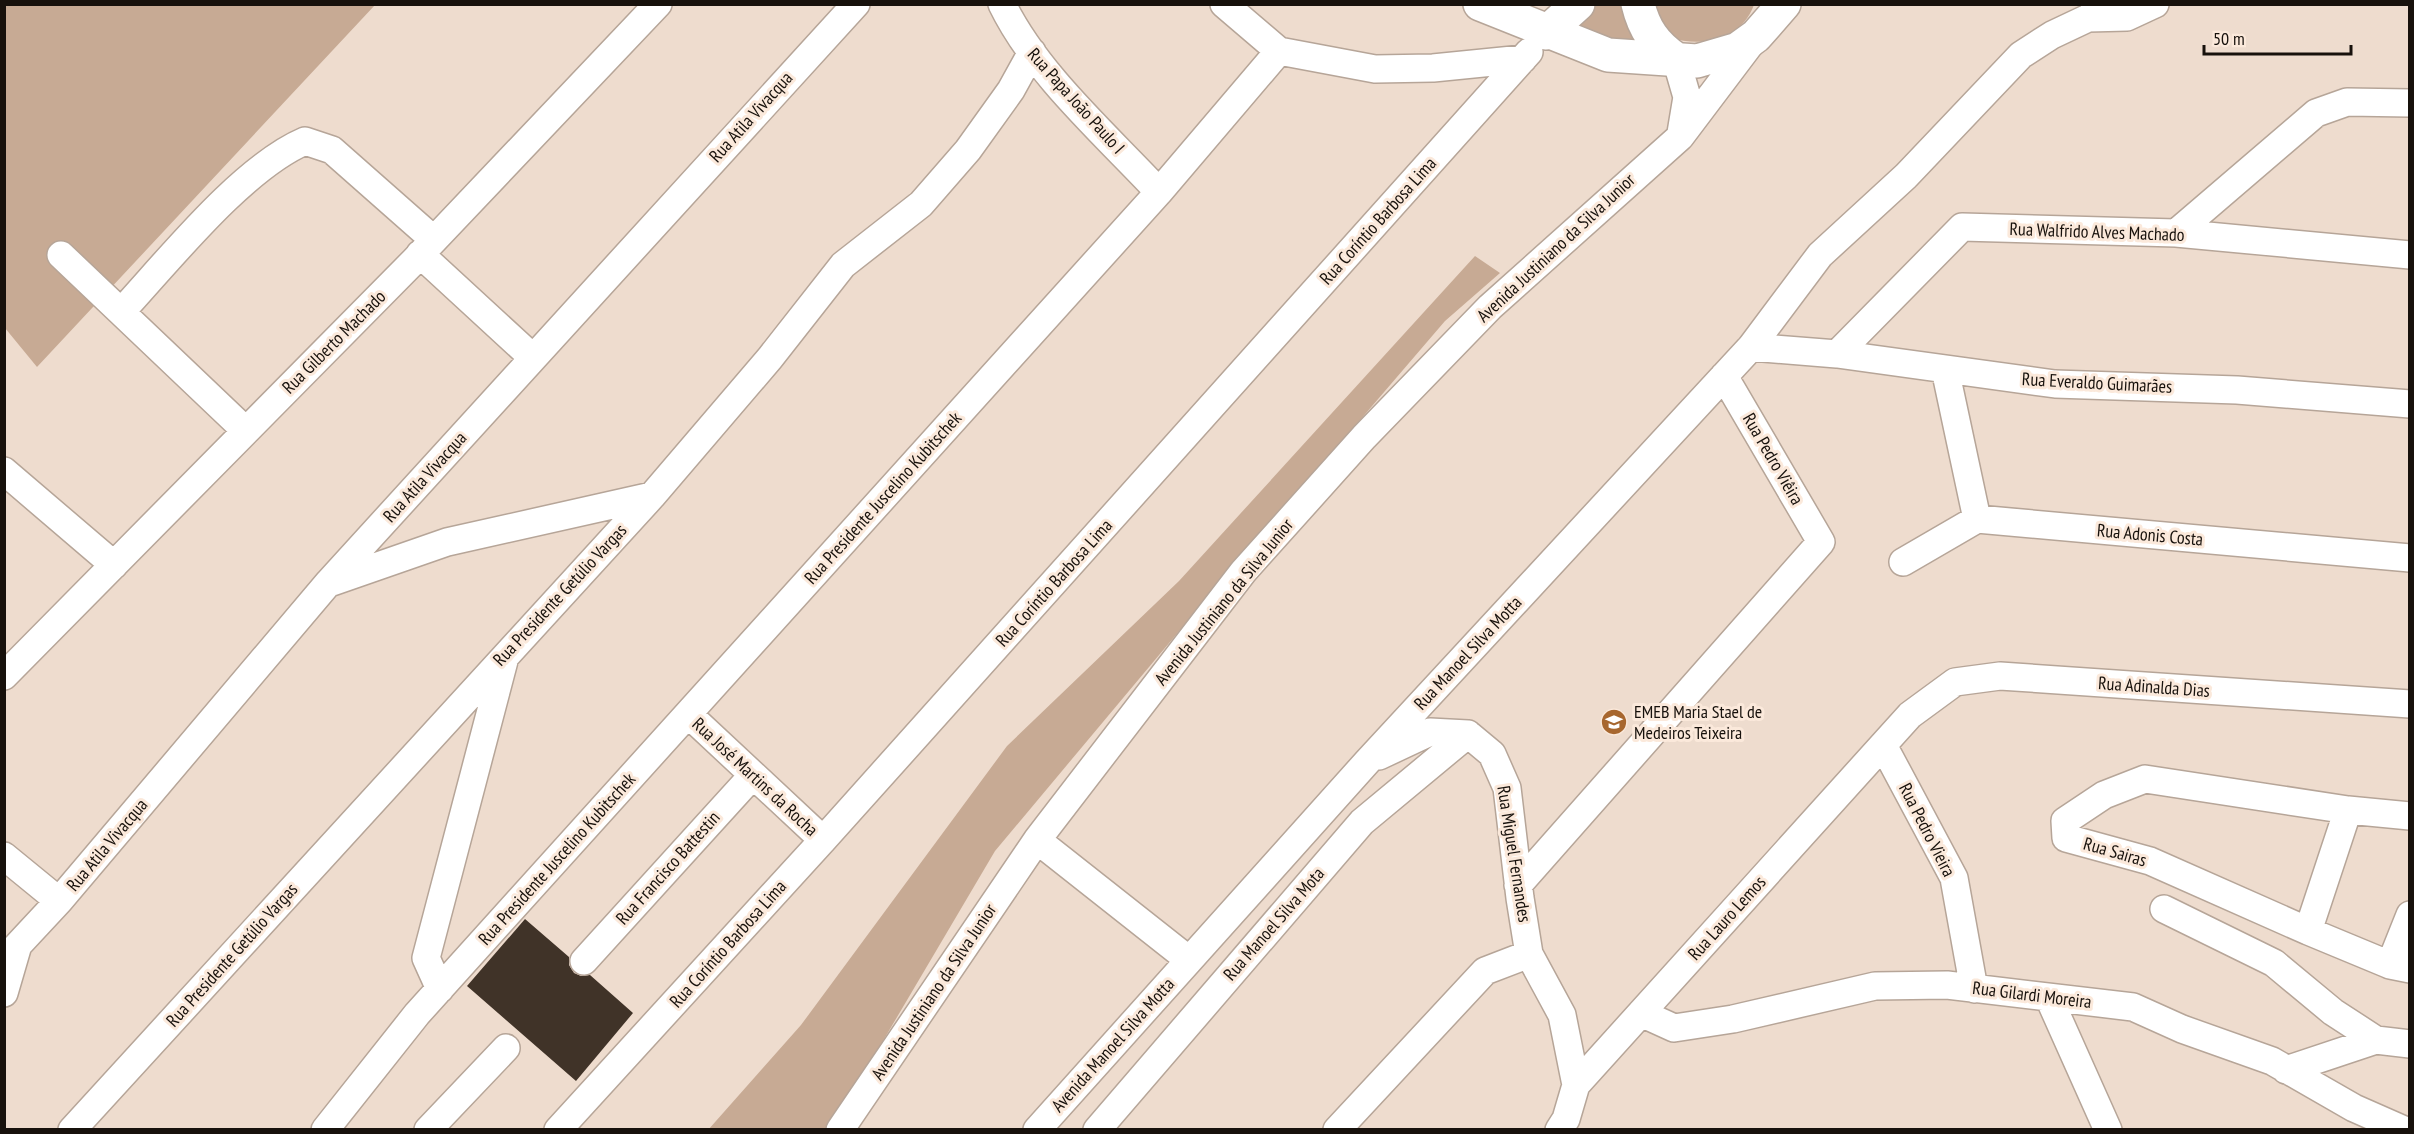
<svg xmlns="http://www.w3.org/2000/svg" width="2414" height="1134" font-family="'PT Sans Narrow',sans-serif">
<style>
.green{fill:#c7aa94}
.building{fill:#403328}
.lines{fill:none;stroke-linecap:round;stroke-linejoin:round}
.minor-casing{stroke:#b6a598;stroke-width:30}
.major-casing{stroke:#b6a598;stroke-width:36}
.minor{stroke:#fff;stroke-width:27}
.major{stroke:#fff;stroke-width:33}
.labels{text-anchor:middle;stroke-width:6;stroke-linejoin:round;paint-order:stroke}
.street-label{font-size:18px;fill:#17110c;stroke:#fbe9db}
.poi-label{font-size:18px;fill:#17110c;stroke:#fbe9db;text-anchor:start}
</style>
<rect width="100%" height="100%" fill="#eedcce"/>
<!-- green -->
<path class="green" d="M4 5H375L37 367 5 328Z
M1597 5H1628L1642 50 1567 31Z
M1651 5H1754C1740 41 1704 47 1670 38Z
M1475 256 1500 273 1445 321 1180 630 995 851 831 1129 708 1130 801 1025 1007 746 1179 581Z"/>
<!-- building -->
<path class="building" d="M525 919 569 957V965L574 973 581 976 590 975 633 1013 576 1081 467 986Z"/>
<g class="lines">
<!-- minor casing -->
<g class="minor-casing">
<path id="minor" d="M1002 4C1036 74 1106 135 1159 192
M1224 4 1279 51
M2088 18 2127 17 2155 4
M1676 59 1687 97 1681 133
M2176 233 2316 113 2347 102 2410 103
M420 254 533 358
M61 255 246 431
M121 312C169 260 242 168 305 141L332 150 434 240
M1751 347 1837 354 2055 384 2237 390 2410 404
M1837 354 1962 227 2176 233 2410 255
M1945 369 1977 519
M4 471 114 565
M1903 562 1977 519 2410 558
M332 582 447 542 652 496
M4 676 414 261 658 4
M688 714 823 840
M1883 745 1954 878 1974 989
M1379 756 1430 732 1468 734 1492 754 1507 788 1520 898 1529 954 1562 1015 1576 1085
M2410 816 2348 810 2145 779 2104 795 2065 821 2066 838 2150 861 2308 931 2390 965 2410 969
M1037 840 1189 960
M4 856 59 901
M1518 885 1821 542 1724 376
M2164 909 2274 963 2333 1012 2376 1040
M2308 931 2348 810
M4 960 59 901 329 582 856 4
M584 961 753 775
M2390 965 2410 915
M440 989 426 958 505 657
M4 993 18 945
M2049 998 2108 1130
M1641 1013 1674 1028 1733 1019 1875 986 1947 985 2133 1007 2182 1029 2272 1061 2354 1108 2404 1130
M2286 1070 2376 1040 2410 1044
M72 1130 652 496 770 358 843 265 921 204 968 150 1011 90 1032 52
M325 1130 417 1014 1159 192 1279 51 1375 69 1433 68 1523 59
M428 1130 506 1048
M558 1130 823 840 1529 52
M840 1130 1037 840 1243 572 1364 437 1490 307 1680 137 1754 39
M1037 1130 1367 762 1751 347 1820 255 1906 176 2021 55 2052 35 2088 18 2103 4
M1097 1130 1362 822 1468 734
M1337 1130 1485 971 1529 954
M1559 1130 1566 1119 1576 1085 1910 715 1955 682 2000 676 2410 704"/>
</g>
<!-- major casing -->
<g class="major-casing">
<path id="major" d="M1480 4 1608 55 1697 61 1738 49 1756 36 1784 4
M1638 4C1644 29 1655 45 1676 59
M1546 33 1578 4"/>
</g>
<!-- minor -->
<use href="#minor" class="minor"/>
<!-- major -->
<use href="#major" class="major"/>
</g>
<!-- icons -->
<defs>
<g id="school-disc" transform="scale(1.35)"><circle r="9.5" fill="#a7672f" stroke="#fbe9db"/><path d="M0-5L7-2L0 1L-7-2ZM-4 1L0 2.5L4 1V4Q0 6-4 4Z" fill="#fff"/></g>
</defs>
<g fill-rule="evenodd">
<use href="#school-disc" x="1614" y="722"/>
</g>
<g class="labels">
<!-- street labels -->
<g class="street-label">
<text transform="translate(1076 101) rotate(48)" y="6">Rua Papa João Paulo I</text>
<text transform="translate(751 117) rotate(-48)" y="6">Rua Atila Vivacqua</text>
<text transform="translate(1378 221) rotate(-48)" y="6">Rua Coríntio Barbosa Lima</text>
<text transform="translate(2097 232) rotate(2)" y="6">Rua Walfrido Alves Machado</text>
<text transform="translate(1556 248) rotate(-43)" y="6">Avenida Justiniano da Silva Junior</text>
<text transform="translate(334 342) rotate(-45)" y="6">Rua Gilberto Machado</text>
<text transform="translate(2097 383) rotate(3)" y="6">Rua Everaldo Guimarães</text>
<text transform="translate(1773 459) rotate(60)" y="6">Rua Pedro Viêira</text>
<text transform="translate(425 477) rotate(-48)" y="6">Rua Atila Vivacqua</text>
<text transform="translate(883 498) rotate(-48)" y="6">Rua Presidente Juscelino Kubitschek</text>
<text transform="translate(2150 535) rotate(5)" y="6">Rua Adonis Costa</text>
<text transform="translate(1054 583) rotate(-48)" y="6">Rua Coríntio Barbosa Lima</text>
<text transform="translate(560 595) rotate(-47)" y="6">Rua Presidente Getúlio Vargas</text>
<text transform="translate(1224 602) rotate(-51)" y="6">Avenida Justiniano da Silva Junior</text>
<text transform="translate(1468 653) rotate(-47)" y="6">Rua Manoel Silva Motta</text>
<text transform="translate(2154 687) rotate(4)" y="6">Rua Adinalda Dias</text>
<text transform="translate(755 777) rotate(43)" y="6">Rua José Martins da Rocha</text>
<text transform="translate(1927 830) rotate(63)" y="6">Rua Pedro Vieira</text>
<text transform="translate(107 845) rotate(-50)" y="6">Rua Atila Vivacqua</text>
<text transform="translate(2115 852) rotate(16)" y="6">Rua Sairas</text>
<text transform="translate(1514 854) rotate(81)" y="6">Rua Miguel Fernandes</text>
<text transform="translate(557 859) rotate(-48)" y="6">Rua Presidente Juscelino Kubitschek</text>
<text transform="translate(668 868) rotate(-48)" y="6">Rua Francisco Battestin</text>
<text transform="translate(1727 918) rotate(-48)" y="6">Rua Lauro Lemos</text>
<text transform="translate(1274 924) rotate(-49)" y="6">Rua Manoel Silva Mota</text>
<text transform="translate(728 944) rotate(-48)" y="6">Rua Coríntio Barbosa Lima</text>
<text transform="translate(232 955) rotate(-48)" y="6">Rua Presidente Getúlio Vargas</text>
<text transform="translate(934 992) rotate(-56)" y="6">Avenida Justiniano da Silva Junior</text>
<text transform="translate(2032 995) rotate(7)" y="6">Rua Gilardi Moreira</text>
<text transform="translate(1113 1045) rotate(-48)" y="6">Avenida Manoel Silva Motta</text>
</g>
<!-- poi labels -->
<g class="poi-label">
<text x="1634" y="718">EMEB Maria Stael de<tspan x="1634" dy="21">Medeiros Teixeira</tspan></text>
</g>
</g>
<!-- border -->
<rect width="2414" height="1134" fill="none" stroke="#17110c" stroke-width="12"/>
<!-- scale -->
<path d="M2204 45v9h147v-9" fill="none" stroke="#17110c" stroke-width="3"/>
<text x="2213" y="45" font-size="18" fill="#17110c" stroke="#fbe9db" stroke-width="4.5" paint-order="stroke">50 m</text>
</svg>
